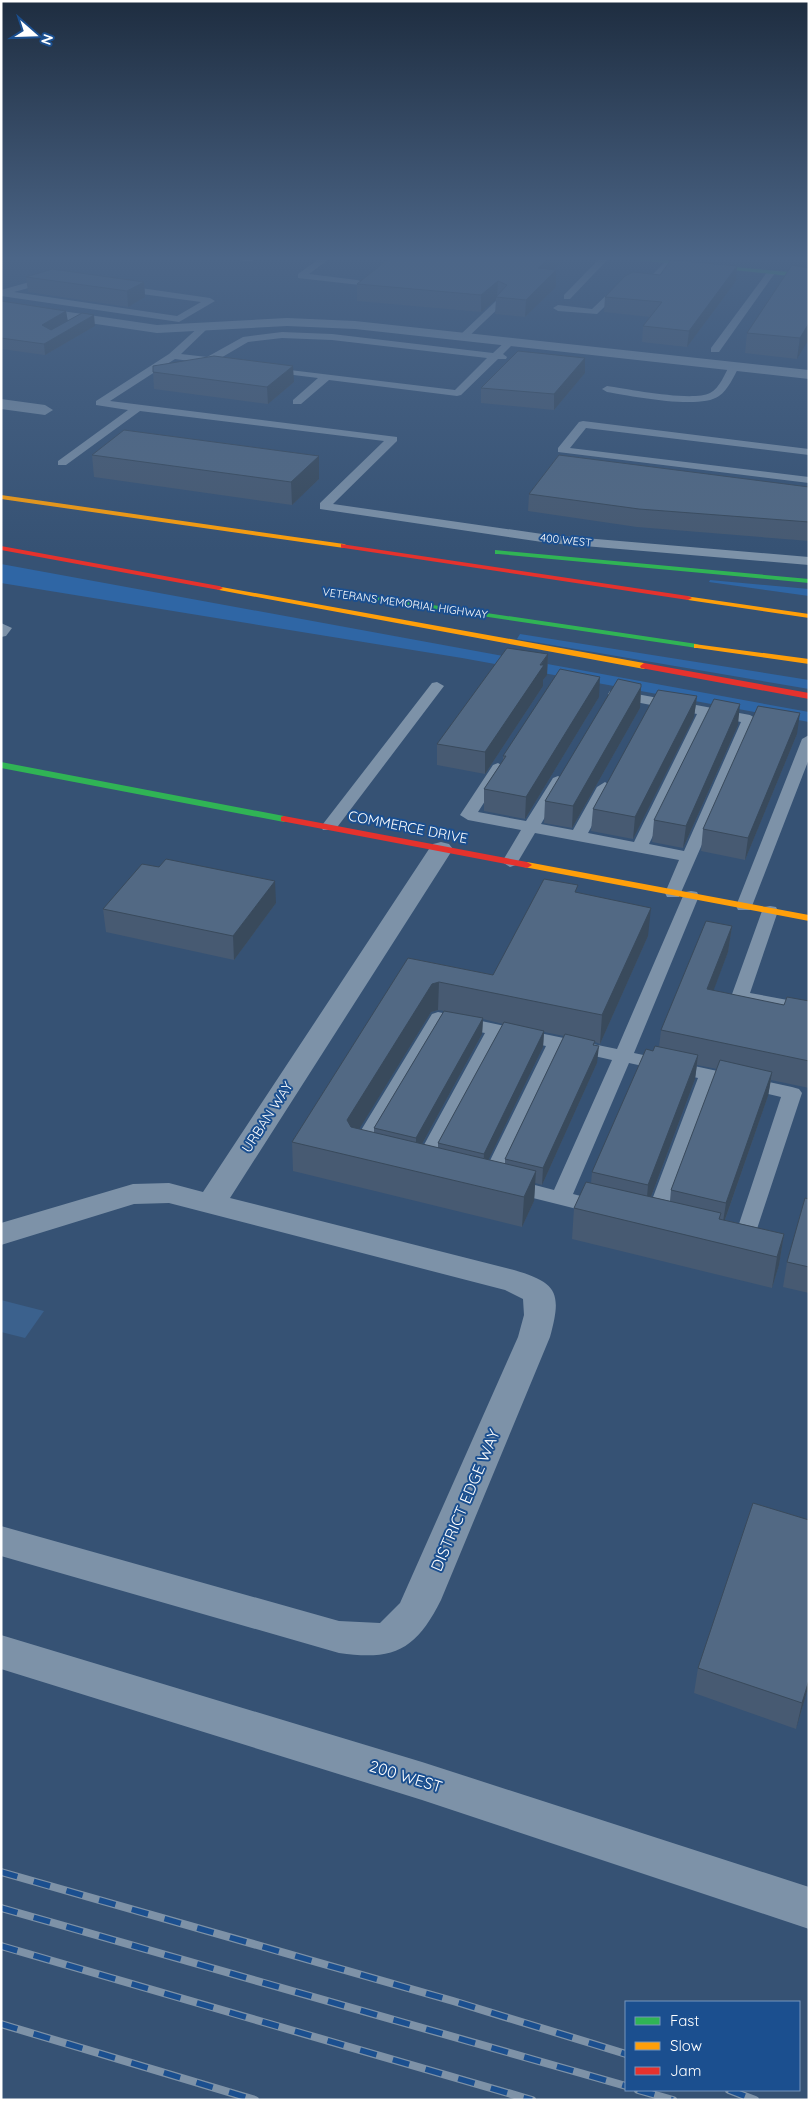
<svg xmlns="http://www.w3.org/2000/svg" width="810" height="2101" font-family="Quicksand,sans-serif">
<style>
.green{fill:#2f66a5}
.water{fill:#3b618d}
.lines{fill:none;stroke-linecap:round;stroke-linejoin:round}
.lane{fill:#7d92a8;fill-rule:evenodd}
.street{fill:#7d92a8;fill-rule:evenodd}
.fast{fill:#30b455;fill-rule:evenodd}
.slow{fill:#ff9f0a;fill-rule:evenodd}
.jam{fill:#e5322d;fill-rule:evenodd}
.rail-casing{stroke:#7e92a7;stroke-width:8}
.rail{stroke:#1b4f8f;stroke-width:5.5;stroke-dasharray:17;stroke-linecap:butt}
.wall{fill:#475a72;fill-rule:evenodd}
.shaded-wall{fill:#394a5c}
.building{fill:#526984;stroke:#394a5c}
.labels{text-anchor:middle;stroke-width:4;stroke-linejoin:round;paint-order:stroke}
.far-street-label{font-size:11px;fill:#fff;stroke:#1b4f8f}
.street-label{font-size:14px;fill:#fff;stroke:#1b4f8f}
.near-street-label{font-size:16px;fill:#fff;stroke:#1b4f8f}
</style>
<rect width="100%" height="100%" fill="#365274"/>
<!-- green -->
<path class="green" d="M1 564 809 712V722L462 658 1 583Z
M710 580 809 589V596L709 582Z
M520 634 809 680V689L517 639Z"/>
<!-- water -->
<path class="water" d="M1 1300 44 1311 25 1338 1 1332Z"/>
<g class="lines">
<!-- lane -->
<path class="lane" d="M220 256H250L254 259 250 262Z
M323 256H333L309 274 357 280 360 281V285L298 278V274Z
M602 256H611L570 299H564V295Z
M667 260 671 263 657 280 636 284 623 289 597 314 558 311 553 308 558 305 592 309 617 285 630 280 651 276Z
M768 271 775 273 719 352H711V348Z
M51 276 56 279 54 281 14 292 177 316 201 302 120 291 115 288 120 285 210 298 215 301 179 322 1 296V290Z
M497 300 505 302 466 339H460V335Z
M200 326 208 328 181 354 207 357 243 337 282 332 332 334 493 353 507 340H513V344L503 354 507 357 506 359H498L461 395 457 396 329 380 301 404H293V400L318 378 269 372 264 369 265 367 455 390 487 358 332 340 282 338 248 342 219 359 225 362 220 365 175 359 110 401 397 437V441L333 504 549 535 809 557V565L549 543 320 509V503L384 441 140 411 66 465H58V461L128 410 96 405V401L169 354Z
M734 364 739 367C734 376 728 390 719 396 700 410 631 396 607 392L602 389 607 386C628 389 692 402 710 393 720 388 725 373 730 365Z
M583 421 809 449V455L586 428 570 448 809 477V483L558 452V448L579 422Z
M1 623 12 628 6 636 1 637Z
M437 682 444 686 335 830H323L321 827 323 824 432 683Z
M615 690 750 715 757 719 679 897H667L665 893 679 860 535 833 516 865 510 867 502 862 521 830 468 820 460 815 493 765 498 763 506 768 478 812 526 821 553 778 558 776 566 781 541 824 573 830 597 787 605 782 613 787 588 833 634 842 697 714 610 697 608 694 610 691ZM711 716 741 722 684 851 649 844Z
M809 735V759L752 906 750 910H738L736 906 802 739Z
M691 891 697 892 699 896 634 1053 792 1087 799 1089 802 1093 751 1247C743 1250 736 1248 728 1245L724 1240 728 1235 736 1233 781 1097 716 1082 664 1221 661 1226 654 1228 647 1226 644 1221 698 1078 629 1063 573 1194 608 1203 611 1208 608 1213 601 1215 505 1191 502 1186 505 1181 512 1179 554 1190 612 1060 563 1049 500 1181 497 1186 490 1188 483 1186 480 1181 546 1046 502 1037 430 1170 423 1172 416 1170 413 1165 485 1033 443 1025 371 1147 373 1151 370 1156 363 1158 352 1155 349 1150 432 1014 438 1012 617 1049 683 896 685 892Z
M770 906 776 907 778 911 750 993 809 1004V1015L740 1002 734 1001 731 997 762 911 764 907Z"/>
<!-- street -->
<path class="street" d="M1 302 157 325 287 318 355 321 809 370V379L355 329 287 326 157 333 1 310Z
M1 399 45 405 53 410 45 415 1 409Z
M441 842 449 844 453 849 230 1198 514 1270C558 1283 562 1293 550 1337L441 1600C416 1650 394 1661 339 1653L1 1556V1526L339 1621 380 1623 400 1603 518 1337 524 1315 523 1299 505 1290 169 1203 134 1204 1 1245V1223L133 1184 169 1183 203 1192 429 849 433 844Z
M1 1635 422 1762 809 1887V1929L422 1800 1 1669Z"/>
<!-- fast -->
<path class="fast" d="M597 256H619L809 274V278Z
M495 550 809 579V583L498 554H495Z
M358 594 697 644 701 646 697 648 361 598 357 596Z
M1 762 284 816 289 819 284 822 1 768Z"/>
<!-- slow -->
<path class="slow" d="M1 495 344 544 348 546 344 548 1 499Z
M216 586 644 663 648 666 644 669 219 590 215 588Z
M685 596 809 614V618L688 600 684 598Z
M694 644 809 659V664L697 648H694Z
M527 862 809 915V921L524 867 522 865Z"/>
<!-- jam -->
<path class="jam" d="M341 544 688 596 692 598 688 600 344 548H341Z
M1 546 219 586 223 588 219 590 1 550Z
M644 663 809 693V699L641 668 640 666Z
M284 816 527 862 532 865 527 868 281 821V817Z"/>
<!-- rail casing -->
<g class="rail-casing">
<path id="rail" d="M1 1872 453 2001 626 2054
M1 1908 626 2086
M1 1946 532 2100
M1 2024 255 2100
M638 2090 673 2100
M729 2090 755 2100"/>
</g>
<!-- rail -->
<use href="#rail" class="rail"/>
</g>
<!-- wall -->
<path class="wall" d="M392 256H567L553 270 556 287 525 317 495 314 496 300 481 312 357 301V284Z
M809 268 797 359 745 353 747 333Z
M660 275 736 281 687 347 642 342 643 326 650 317 604 312 605 297Z
M26 277 144 282 145 297 128 307 28 292Z
M1 301 66 311 67 321 95 326 45 355 1 349Z
M585 358V373L554 410 481 403V388Z
M153 372 294 382 268 404 154 389Z
M92 455 319 456V479L292 505 94 477Z
M809 487V541L637 527 528 511 529 494Z
M548 654 547 675 543 680V686L485 774 437 765V744Z
M641 687 640 708 572 828 544 823 545 801Z
M697 696 694 717 633 839 591 831 593 809Z
M599 697 525 819 484 811V789L503 760V756Z
M738 725 683 848 652 842 654 820Z
M797 734 745 860 701 851 703 829Z
M276 903 234 960 106 932 103 909Z
M732 926 728 952 713 991 784 1005 809 1001V1088L771 1080 768 1096 725 1220 784 1234 779 1265 772 1288 572 1239 574 1208 591 1183 592 1172 653 1051 659 1047 661 1030ZM697 1065 717 1069 671 1190 670 1201 651 1197 695 1079Z
M648 936 600 1044 595 1042 594 1045 597 1063 542 1185 535 1183 534 1201 522 1227 293 1171 292 1142 408 958 493 975ZM438 1010 444 1011 374 1128V1133L359 1129 431 1012ZM483 1019 503 1024 438 1143V1148L422 1144 482 1034ZM544 1032 564 1036 505 1159V1164L488 1160 543 1047Z
M809 1199V1293L783 1287 787 1262Z
M698 1668 809 1685 796 1729 694 1693Z"/>
<!-- shaded-wall -->
<path class="shaded-wall" d="M551 256H567L537 285 538 268Z
M737 266 736 281 687 347 689 331Z
M556 270V287L525 317 526 300Z
M498 281 497 297H496V300L481 312V295Z
M144 282 145 297 128 307 127 291Z
M66 311 68 322 43 337 42 325Z
M94 315 95 326 45 355 44 344Z
M809 323V339L797 359 800 338Z
M585 358V373L554 410V394Z
M293 366 294 382 268 404 267 387Z
M319 456V479L292 505 291 482Z
M548 654 547 675 543 680V686L485 774V752Z
M600 677 599 697 525 819 526 797Z
M641 687 640 708 572 828 573 806Z
M697 696 694 717 633 839 635 817Z
M740 704 738 725 683 848 686 826Z
M800 713 797 734 745 860 748 838Z
M275 881 276 903 234 960 233 936Z
M651 908 648 936 600 1044 602 1015Z
M732 926 728 952 704 1016 707 989Z
M439 982 438 1010 431 1012 347 1149V1120L432 984Z
M483 1018 482 1034 416 1155V1138Z
M544 1031 543 1047 483 1171 484 1154Z
M599 1046 597 1063 542 1185 543 1168Z
M698 1055 695 1079 646 1210 648 1185Z
M772 1072 768 1096 722 1228 726 1203Z
M536 1171 534 1201 522 1227 524 1197Z
M784 1234 779 1265 772 1288 777 1257Z
M809 1680V1685L796 1729 802 1703Z"/>
<!-- building -->
<path class="building" d="M392 256H551L538 268 556 270 526 300 496 297 507 285 498 281 481 295 357 284Z
M671 260 737 266 689 331 643 326 662 302 605 297 625 276 633 272 660 275Z
M792 265 809 268V323L800 338 747 333Z
M52 269 144 282 127 291 26 277Z
M1 301 66 311 42 325 51 330 82 313 94 315 44 344 1 338V326L2 325H1Z
M518 351 585 358 554 394 481 388Z
M214 356 293 366 267 387 153 372V366Z
M124 430 319 456 291 482 92 455Z
M559 455 809 487V522L639 509 529 494Z
M507 648 548 654 540 665H544L485 752 437 744Z
M560 669 600 677 526 797 484 789 506 756H503Z
M618 679 641 684V687L573 806 545 801Z
M658 690 697 696 635 817 593 809Z
M714 699 740 704 686 826 654 820Z
M758 706 800 713 748 838 703 829Z
M166 859 275 881 233 936 103 909 142 864 159 867Z
M544 879 578 885 575 892 651 908 602 1015 439 982 432 984 347 1120 351 1127 536 1171 524 1197 292 1142 408 958 493 975Z
M706 921 732 926 707 989 784 1005 787 997 809 1001V1061L661 1030Z
M444 1011 483 1018 416 1138 374 1128Z
M504 1022 544 1031 484 1154 438 1143Z
M565 1034 595 1041 593 1045 599 1046 543 1168 505 1159Z
M655 1046 698 1055 648 1185 592 1172 646 1049 653 1051Z
M720 1060 772 1072 726 1203 671 1190Z
M586 1182 721 1213 719 1219 784 1234 777 1257 574 1208Z
M805 1198 809 1199V1267L787 1262Z
M753 1503 809 1520V1680L802 1703 698 1668Z"/>
<!-- sky -->
<linearGradient id="sky" x2="0" y2="1"><stop stop-color="#1e2d40"/><stop offset="0.47" stop-color="#4c6688"/><stop offset="1" stop-color="#4c6688" stop-opacity="0"/></linearGradient>
<rect width="810" height="550" fill="url(#sky)"/>
<g class="labels">
<!-- far-street labels -->
<g class="far-street-label">
<text transform="translate(566 540) rotate(6)" y="4">400 WEST</text>
<text transform="translate(405 603) rotate(8)" y="4">VETERANS MEMORIAL HIGHWAY</text>
</g>
<!-- street labels -->
<g class="street-label">
<text transform="translate(408 827) rotate(11)" y="5">COMMERCE DRIVE</text>
<text transform="translate(267 1117) rotate(-57)" y="5">URBAN WAY</text>
</g>
<!-- near-street labels -->
<g class="near-street-label">
<text transform="translate(465 1500) rotate(-67)" y="6">DISTRICT EDGE WAY</text>
<text transform="translate(406 1776) rotate(17)" y="6">200 WEST</text>
</g>
</g>
<!-- border -->
<rect width="810" height="2101" fill="none" stroke="#ffffff" stroke-width="5"/>
<!-- legend -->
<rect x="625" y="2001" width="175" height="90" fill="#1b4f8f" stroke="#7695bc"/>
<rect x="635" y="2017" width="25" height="8" fill="#30b455" stroke="#7695bc"/>
<text x="670" y="2026" font-size="15" fill="#ffffff">Fast</text>
<rect x="635" y="2042" width="25" height="8" fill="#ff9f0a" stroke="#7695bc"/>
<text x="670" y="2051" font-size="15" fill="#ffffff">Slow</text>
<rect x="635" y="2067" width="25" height="8" fill="#e5322d" stroke="#7695bc"/>
<text x="670" y="2076" font-size="15" fill="#ffffff">Jam</text>
<!-- north arrow -->
<g transform="translate(35 35) rotate(110)" stroke="#1b4f8f" stroke-width="4" paint-order="stroke">
<path d="M0-4L9 19L0 12L-9 19Z" fill="#ffffff"/>
<text y="-8" font-size="14" font-weight="bold" text-anchor="middle" fill="#ffffff">N</text>
</g>
</svg>
